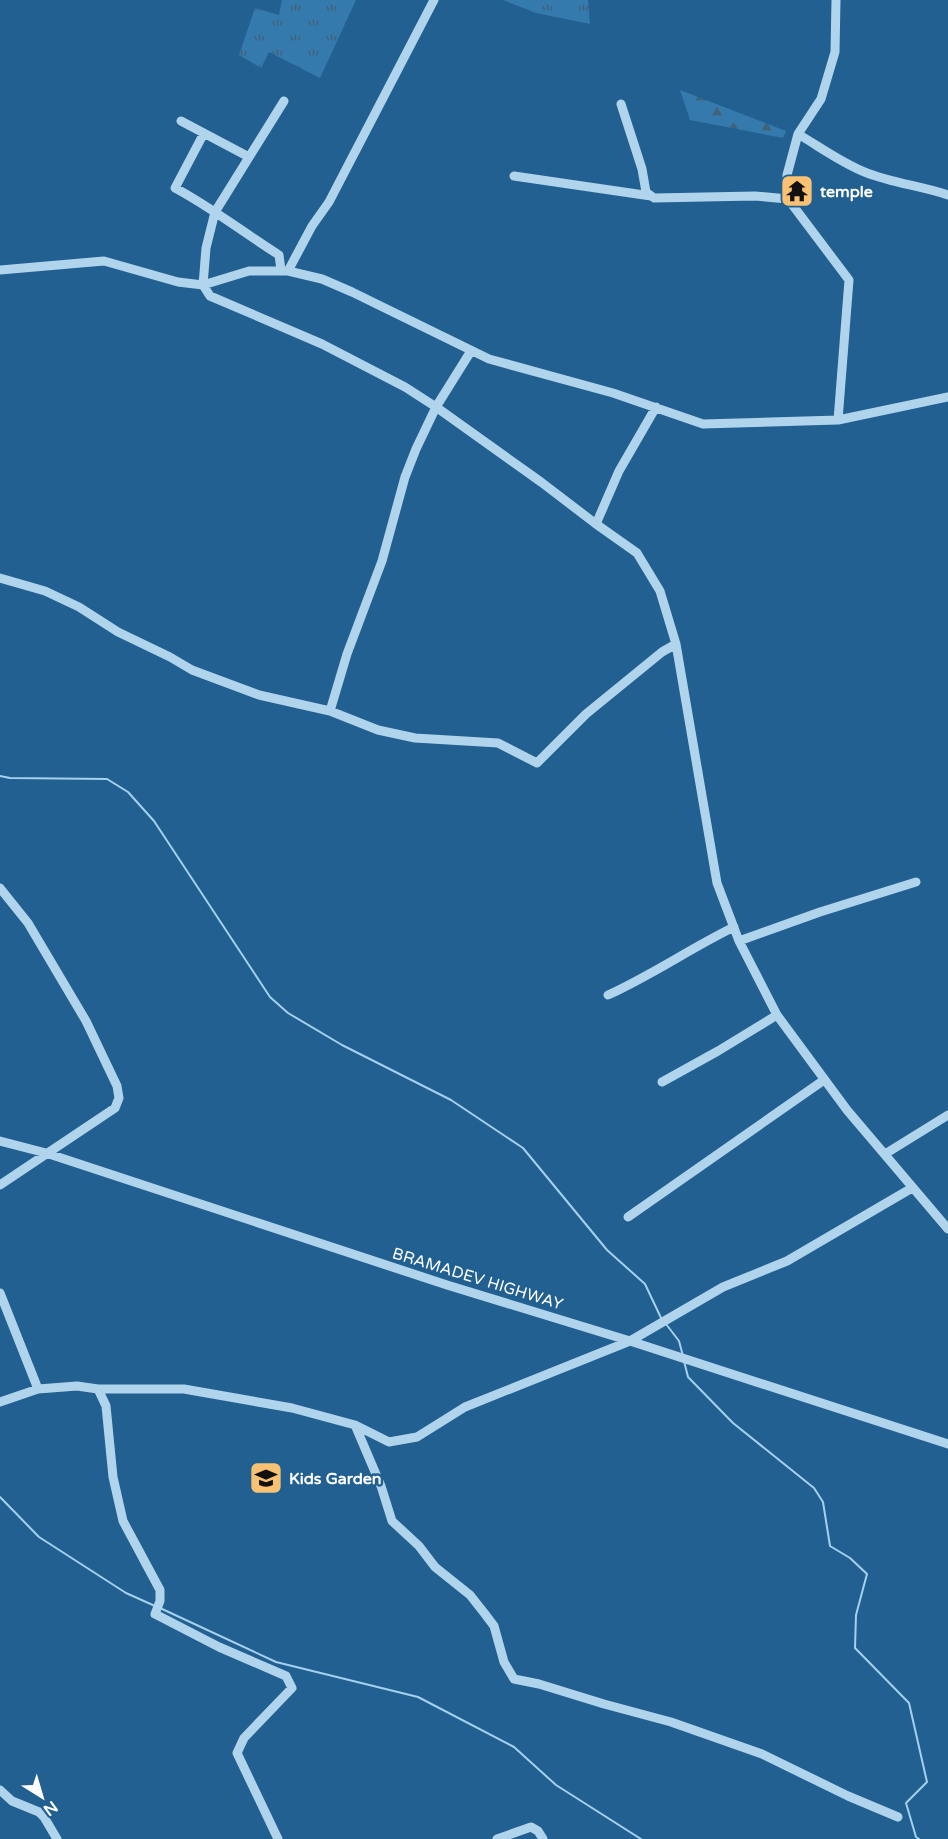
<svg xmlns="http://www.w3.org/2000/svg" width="948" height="1839" font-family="'Varela Round',sans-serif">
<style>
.grass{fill:url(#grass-tufts)}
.forest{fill:url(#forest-firs)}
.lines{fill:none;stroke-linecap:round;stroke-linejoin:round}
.stream{stroke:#a5d0ee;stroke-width:2}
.minor{stroke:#b1d4ed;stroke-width:9}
.labels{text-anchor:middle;stroke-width:5;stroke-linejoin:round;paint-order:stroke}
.poi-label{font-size:16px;font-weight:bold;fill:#fff;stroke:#216090;text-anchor:start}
.street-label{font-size:16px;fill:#fff;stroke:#216090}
</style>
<defs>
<pattern id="grass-tufts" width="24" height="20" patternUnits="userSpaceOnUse" patternTransform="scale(1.5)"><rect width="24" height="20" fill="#357aad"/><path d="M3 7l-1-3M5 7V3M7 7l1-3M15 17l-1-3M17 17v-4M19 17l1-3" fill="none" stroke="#40637c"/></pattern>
<pattern id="forest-firs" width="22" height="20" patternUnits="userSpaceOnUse" patternTransform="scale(1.5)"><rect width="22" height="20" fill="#357aad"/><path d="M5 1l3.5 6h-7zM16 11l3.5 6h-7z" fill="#40637c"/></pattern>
</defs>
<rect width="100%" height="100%" fill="#216090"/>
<!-- grass -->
<path class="grass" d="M282 0H356L320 78 269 52 261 68 239 55 255 8 279 15Z
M503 0H588L590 24 536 13Z"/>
<!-- forest -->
<path class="forest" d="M680 90 786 131 783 138 690 120Z"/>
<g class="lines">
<!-- stream -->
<path class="stream" d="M0 776 10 778 107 779 128 792 154 821 270 997 288 1013 342 1045 451 1100 523 1148 607 1250 645 1284 662 1320
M666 1324 679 1341 683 1356
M684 1361 688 1377 733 1423 814 1488 823 1502 830 1546 850 1558 867 1574 856 1615 855 1648 909 1703 927 1782 906 1803 916 1837 919 1839
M0 1497 39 1537 126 1593 155 1606
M160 1608 276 1662 418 1697 514 1747 556 1785 641 1839"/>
<!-- minor -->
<path class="minor" d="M836 0 835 52 821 99 798 134 787 175 788 199 849 280 838 420
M284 101 215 212 206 248 203 285 210 296 322 344 405 387 436 407 541 482 596 524 637 553 660 591 676 644 717 883 739 941 777 1015 847 1110 948 1229
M621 104 642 169 646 192 654 198 755 196 788 199
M181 121 249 157
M204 133 175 188C211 207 244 233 279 255L281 270
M798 134C820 147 843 164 867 173 893 183 921 186 948 195
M514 176 651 196
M0 270 104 261 178 282 203 285 249 271H288L322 279 352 292 489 359 613 393 703 424 838 420 948 397
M288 271 312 226 329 202 434 0
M596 524 619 471 656 407
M0 578 45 591 79 607 118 632 170 657 192 670 259 695 330 711 378 730 415 738 498 743 537 763 586 714 662 652 676 644
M330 711 347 654 382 561 405 477 416 449 436 407 471 351
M0 888 28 923 86 1021 117 1086 119 1098 115 1108 0 1185
M739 941 820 912 916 882
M608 995C652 975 691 948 734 927
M662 1082 718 1051 777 1015
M0 1141 46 1153 447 1285 630 1341 948 1444
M885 1154 948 1115
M628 1217 824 1080
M0 1293 38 1389 77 1386 98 1389 106 1406 113 1477 123 1521 160 1590V1601L155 1614 219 1647 286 1676 292 1688 244 1738 237 1753 278 1839
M98 1389H184L292 1408 355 1425 389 1442 417 1437 465 1407 630 1341 723 1287 787 1261 912 1188
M0 1402 38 1389
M355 1425 381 1486 392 1521 419 1546 435 1567 470 1595 485 1614 494 1626 504 1662 514 1679 539 1684 604 1704 671 1722 762 1754 848 1796 898 1817
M0 1790 12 1801 39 1812 44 1817 57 1839
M497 1839 531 1827 538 1831 543 1839"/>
</g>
<!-- icons -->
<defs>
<g id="temple-square" transform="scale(1.725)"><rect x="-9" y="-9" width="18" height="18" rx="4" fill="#f9c172" stroke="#216090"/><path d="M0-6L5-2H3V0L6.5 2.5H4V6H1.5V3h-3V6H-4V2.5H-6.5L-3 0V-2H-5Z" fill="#111"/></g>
<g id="school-square" transform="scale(1.725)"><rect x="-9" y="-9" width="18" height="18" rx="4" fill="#f9c172" stroke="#216090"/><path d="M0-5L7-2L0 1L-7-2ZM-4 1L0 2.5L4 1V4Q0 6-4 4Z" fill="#111"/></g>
</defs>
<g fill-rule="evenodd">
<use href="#temple-square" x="797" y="191"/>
<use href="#school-square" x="266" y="1478"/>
</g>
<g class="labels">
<!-- poi labels -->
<g class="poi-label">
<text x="820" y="197">temple</text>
<text x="289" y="1484">Kids Garden</text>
</g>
<!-- street labels -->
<g class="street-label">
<text transform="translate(478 1278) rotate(17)" y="6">BRAMADEV HIGHWAY</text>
</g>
</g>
<!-- north arrow -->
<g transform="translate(42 1797) rotate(143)" stroke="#216090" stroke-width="4.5" paint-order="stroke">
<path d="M0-4.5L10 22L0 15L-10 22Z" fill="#ffffff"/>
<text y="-9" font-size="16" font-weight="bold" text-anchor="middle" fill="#ffffff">N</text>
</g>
</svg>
